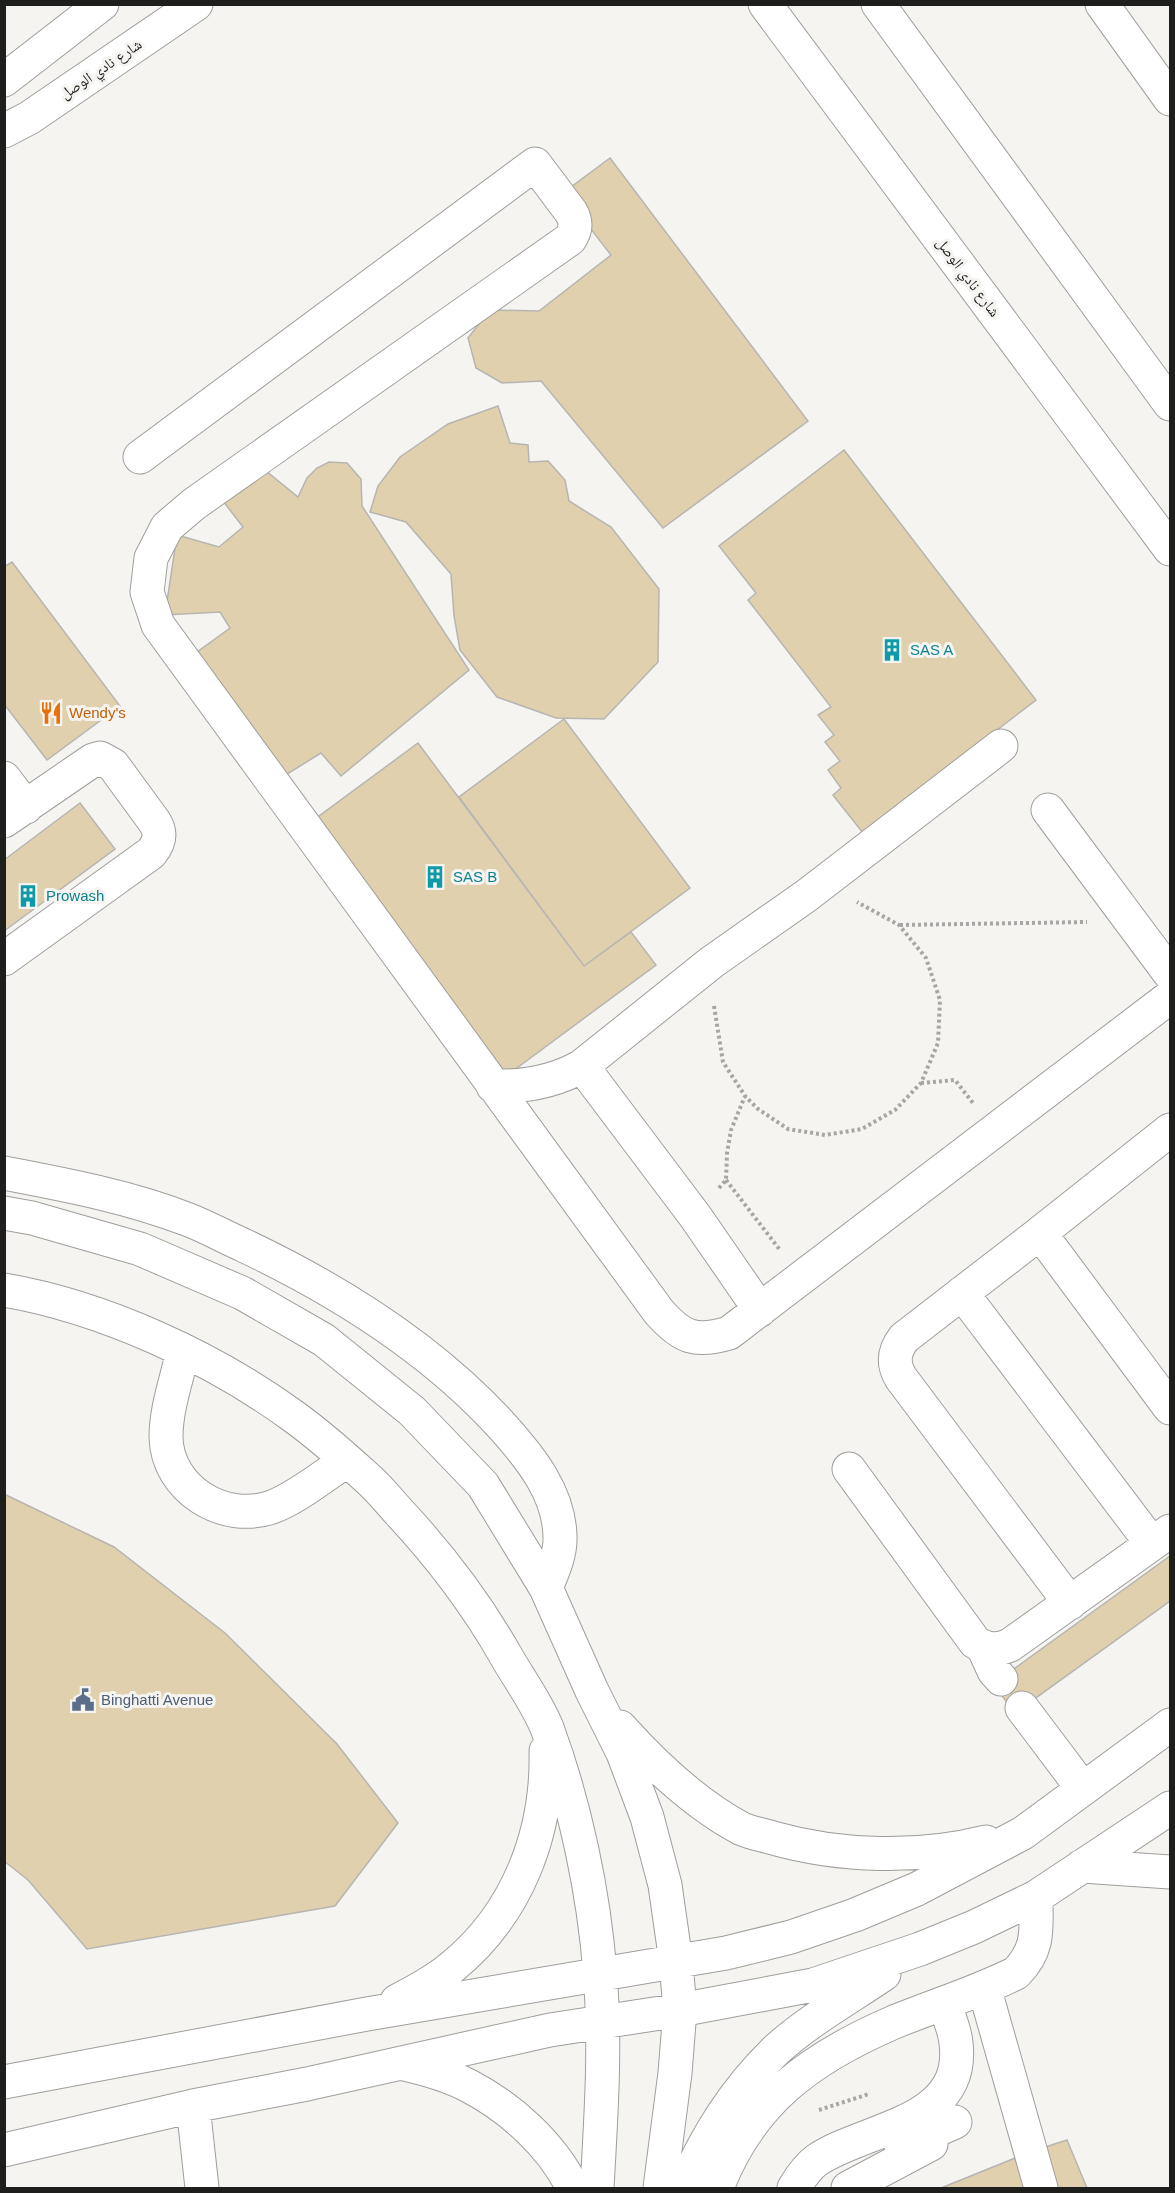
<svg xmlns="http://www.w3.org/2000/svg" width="1175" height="2193" font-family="Helvetica,'Noto Naskh Arabic',sans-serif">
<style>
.building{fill:#e0d0ad;stroke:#b6b5b2;stroke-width:1.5}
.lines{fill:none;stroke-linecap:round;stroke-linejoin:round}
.minor-casing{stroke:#9f9e9b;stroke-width:35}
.highway-casing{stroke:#9f9e9b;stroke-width:35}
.path{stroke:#a7a6a4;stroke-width:4;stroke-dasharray:3 3;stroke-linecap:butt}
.minor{stroke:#fff;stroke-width:33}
.highway{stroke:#fff;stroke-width:33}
.labels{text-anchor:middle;stroke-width:6;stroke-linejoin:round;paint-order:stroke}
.street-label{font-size:15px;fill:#1e1e1d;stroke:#f5f4f1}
.culture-label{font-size:15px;fill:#0d838f;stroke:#f5f4f1;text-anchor:start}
.food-label{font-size:15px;fill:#c56008;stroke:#f5f4f1;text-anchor:start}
.service-label{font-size:15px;fill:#4e5e75;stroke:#f5f4f1;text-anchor:start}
</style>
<rect width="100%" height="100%" fill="#f5f4f1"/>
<!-- building -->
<path class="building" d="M610 158 808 421 663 528 541 381 502 383 476 368 468 338 490 310 539 311 611 255 563 193Z
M498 406 510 443 528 445 529 462 548 461 565 480 569 501 611 527 659 589 658 662 604 719 556 718 497 697 460 650 454 616 451 574 406 522 370 512 378 486 400 457 448 424Z
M844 450 1036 700 863 833 833 795 841 788 828 770 840 761 825 742 834 735 818 715 831 707 748 600 756 593 719 546Z
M329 462 347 463 361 479 362 506 469 670 341 776 321 753 284 776 193 655 230 628 220 612 165 615 177 535 219 547 243 527 223 501 266 471 298 497 307 478 317 468Z
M12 562 120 706 47 760 4 704V567Z
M564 719 690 888 584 966 459 797Z
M418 743 584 966 631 932 656 965 502 1079 311 822Z
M80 803 115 849 4 931V860Z
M4 1494 114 1547 225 1633 337 1744 398 1823 335 1906 87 1949 28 1880 4 1861Z
M1170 1556V1601L1015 1713 993 1684Z
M1067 2140 1087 2188H941L1030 2152Z"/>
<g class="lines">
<!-- minor casing -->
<g class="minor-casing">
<path id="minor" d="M765 4 1170 549
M1102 4 1170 99
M4 131 29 118 196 4
M140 457 535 164 571 212C577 222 576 230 570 239L194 504 167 527 151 558 147 592 158 625 659 1312C682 1338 696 1343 729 1333L1170 997
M4 778 26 807
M1048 810 1170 974
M4 821 93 760 100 758 113 765 154 821C162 833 160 842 151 853L4 959
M582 1066 695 1216 760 1310
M493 1086C525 1087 554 1082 582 1066L712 962 806 896 1001 746
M1170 1130 1040 1233 1170 1408
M4 1173C67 1185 130 1197 189 1220 207 1227 225 1237 243 1245 338 1290 430 1347 502 1426 530 1457 561 1495 560 1540 560 1556 552 1573 546 1588
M4 1213 32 1218 140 1249 242 1293 324 1340 412 1411 483 1485 546 1588 592 1691 623 1753 647 1817 665 1885 676 1962 680 2010 675 2073 660 2188
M1040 1233 904 1338C894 1351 892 1363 901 1378L1070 1603
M4 1290C103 1307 212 1357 293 1416 318 1434 343 1456 366 1477 378 1487 388 1500 399 1512 440 1556 476 1603 506 1656 519 1679 537 1703 547 1728 575 1804 594 1893 600 1973 606 2045 601 2117 597 2188
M962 1293 1152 1544
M183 1351C177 1379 166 1408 166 1437 167 1489 224 1524 272 1507 295 1499 325 1475 346 1461
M849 1469 975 1642C987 1650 997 1651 1010 1645L1170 1531
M983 1647 994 1671 1001 1679
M1022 1708 1083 1789
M620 1727C655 1766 695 1804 742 1829 752 1833 763 1835 773 1838 840 1857 919 1859 986 1842
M1082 1866 1170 1872
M984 1987 1041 2188
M397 2001C416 1991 435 1981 452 1967 517 1914 548 1834 546 1751
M404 2064C426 2069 448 2075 469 2086 511 2108 552 2145 573 2188
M4 2082 367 2014 726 1953 791 1937 855 1915 917 1889 1023 1833 1170 1725
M193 2106 202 2188
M901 2146 955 2122
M4 2150 193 2106 307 2084 550 2030 680 2010 813 1985 920 1949 974 1927 1036 1897 1170 1808
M683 2188C707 2136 733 2092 775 2051 806 2022 849 1998 884 1974
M717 2188C750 2102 809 2059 892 2023 933 2006 976 1993 1016 1973 1040 1949 1036 1929 1036 1897
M794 2188C800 2178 807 2167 817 2160 866 2127 966 2124 956 2043 955 2030 948 2016 945 2003
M848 2188 931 2144"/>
</g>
<!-- highway casing -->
<g class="highway-casing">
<path id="highway" d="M878 4 1170 404
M4 80 102 4"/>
</g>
<!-- path -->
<path class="path" d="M900 925 1087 922
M714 1006 723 1062 745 1096 758 1109 788 1129 825 1135 862 1129 895 1110 921 1083 938 1043 940 1000 926 958 899 925 857 902
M921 1083 955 1080 973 1103
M726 1180 780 1250
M719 1188 726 1180 727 1153 731 1130 745 1096
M819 2110 869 2094"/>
<!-- minor -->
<use href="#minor" class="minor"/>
<!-- highway -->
<use href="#highway" class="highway"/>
</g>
<!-- icons -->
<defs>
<g id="building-bare" transform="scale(1.8)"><path d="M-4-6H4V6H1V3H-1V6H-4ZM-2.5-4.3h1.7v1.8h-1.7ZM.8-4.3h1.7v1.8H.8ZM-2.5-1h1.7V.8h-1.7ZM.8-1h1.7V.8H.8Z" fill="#0f9aa8" stroke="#f5f4f1" stroke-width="2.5" paint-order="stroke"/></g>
<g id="restaurant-bare" transform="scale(1.8)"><path d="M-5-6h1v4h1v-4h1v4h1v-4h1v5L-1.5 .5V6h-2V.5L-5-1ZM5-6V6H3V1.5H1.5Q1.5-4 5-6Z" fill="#e8710a" stroke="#f5f4f1" stroke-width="2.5" paint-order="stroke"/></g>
<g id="civic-bare" transform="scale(1.8)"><path d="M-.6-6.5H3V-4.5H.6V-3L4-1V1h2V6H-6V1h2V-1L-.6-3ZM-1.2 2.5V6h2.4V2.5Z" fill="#5c6f8a" stroke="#f5f4f1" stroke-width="2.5" paint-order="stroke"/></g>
</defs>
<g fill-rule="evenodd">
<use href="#building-bare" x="892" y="650"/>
<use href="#restaurant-bare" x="51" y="713"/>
<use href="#building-bare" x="435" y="877"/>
<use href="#building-bare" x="28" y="896"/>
<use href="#civic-bare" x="83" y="1700"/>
</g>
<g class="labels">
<!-- street labels -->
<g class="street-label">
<text transform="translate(101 69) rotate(-34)" y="5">شارع نادي الوصل</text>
<text transform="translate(968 277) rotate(53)" y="5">شارع نادي الوصل</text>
</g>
<!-- culture labels -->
<g class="culture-label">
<text x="910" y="655">SAS A</text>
<text x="453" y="882">SAS B</text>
<text x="46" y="901">Prowash</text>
</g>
<!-- food labels -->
<g class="food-label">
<text x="69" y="718">Wendy's</text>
</g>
<!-- service labels -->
<g class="service-label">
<text x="101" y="1705">Binghatti Avenue</text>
</g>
</g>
<!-- border -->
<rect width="1175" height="2193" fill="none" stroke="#1e1e1d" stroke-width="12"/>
</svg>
